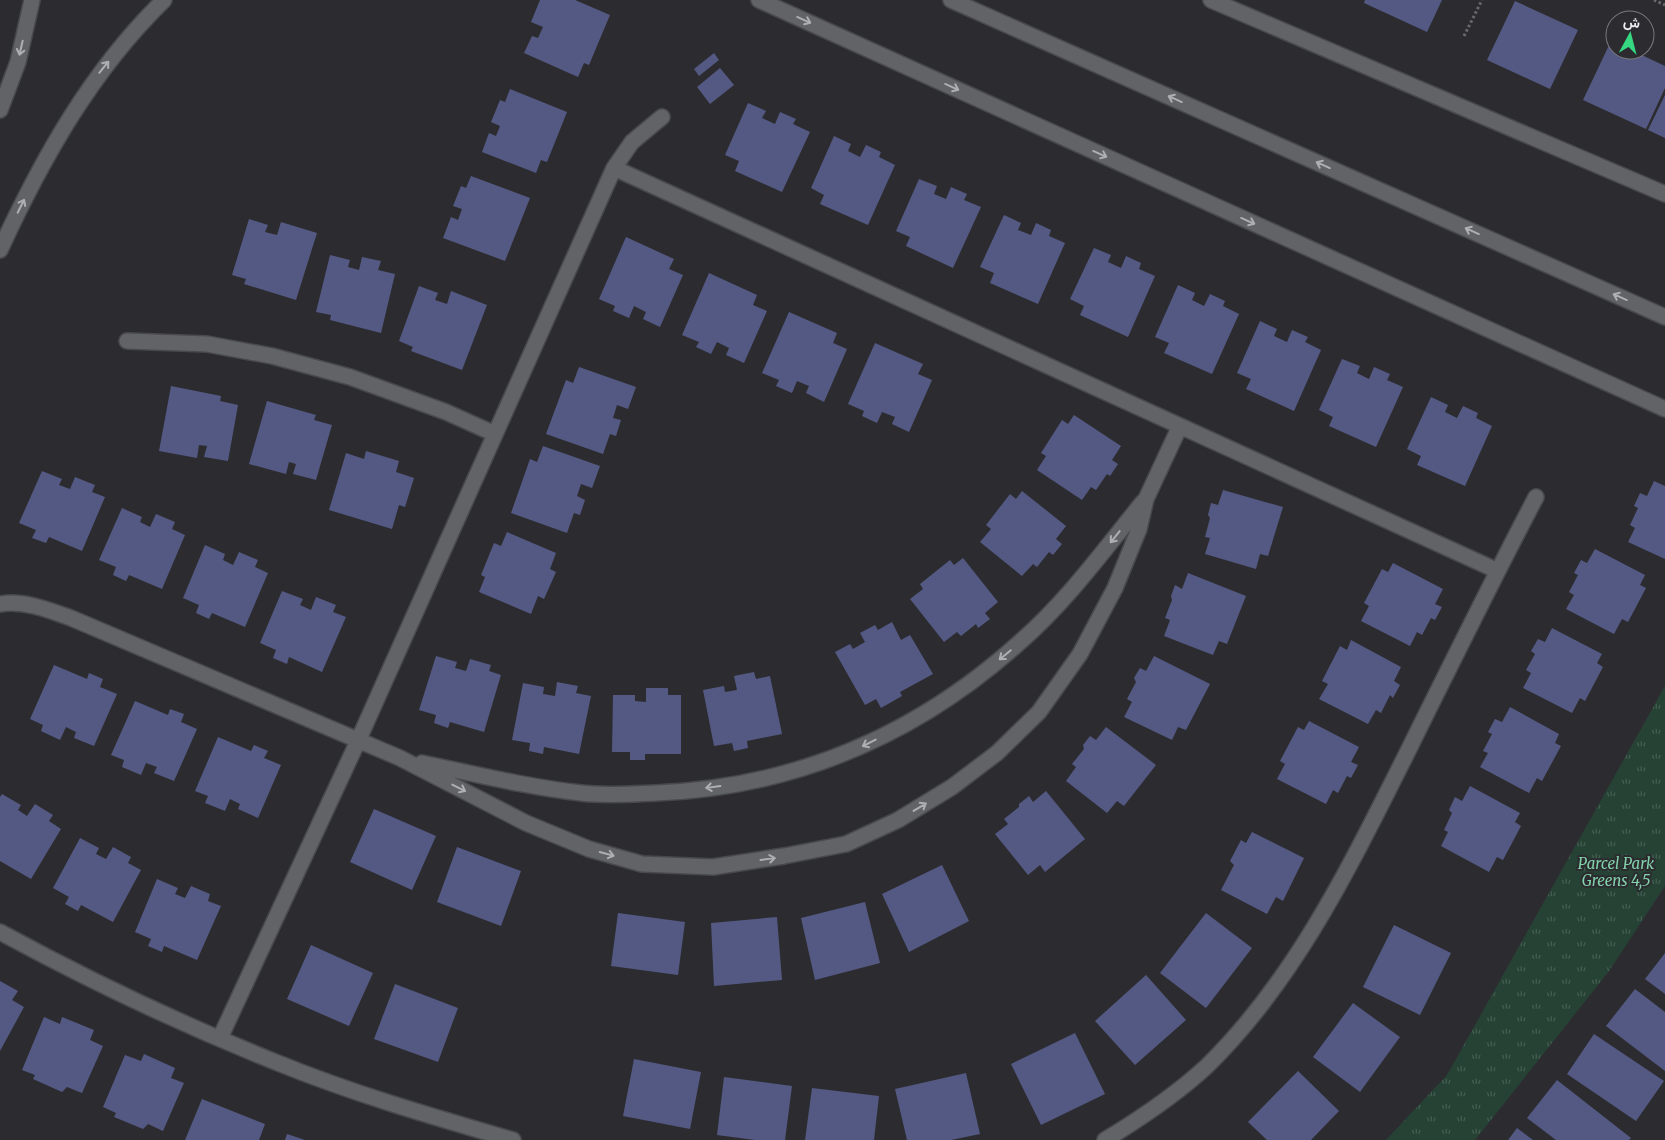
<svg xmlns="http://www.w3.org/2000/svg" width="1665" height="1140" font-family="Merriweather,Vazirmatn,serif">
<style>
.grass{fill:url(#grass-tufts)}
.building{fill:#545983}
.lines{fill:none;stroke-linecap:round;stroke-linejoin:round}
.street-casing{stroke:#48494c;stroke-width:18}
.secondary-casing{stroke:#48494c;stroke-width:18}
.path{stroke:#69696d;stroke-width:3;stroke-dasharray:2.5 2.5;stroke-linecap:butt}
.street{stroke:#626367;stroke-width:15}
.secondary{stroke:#626367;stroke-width:15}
.oneway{stroke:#afafb3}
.labels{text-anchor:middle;stroke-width:4;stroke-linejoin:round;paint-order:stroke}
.park-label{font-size:15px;font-style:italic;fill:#82d3ab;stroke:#2c2c30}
</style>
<defs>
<pattern id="grass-tufts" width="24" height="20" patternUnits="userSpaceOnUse" patternTransform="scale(1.25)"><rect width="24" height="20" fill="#254234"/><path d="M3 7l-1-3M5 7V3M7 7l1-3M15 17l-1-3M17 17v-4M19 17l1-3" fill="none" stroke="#455e52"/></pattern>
</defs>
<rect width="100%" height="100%" fill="#2c2c30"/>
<!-- grass -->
<path class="grass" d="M1665 686V886L1609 971 1475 1140H1386L1447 1075Z"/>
<!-- building -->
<path class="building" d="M540 0H575L610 15 589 65 584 63 578 77 524 53 532 36 538 38 543 27 531 22Z
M1365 0H1442L1427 32 1364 3Z
M1515 1 1578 30 1550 89 1487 60Z
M1611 41 1615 43V50H1631L1665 66V88L1646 129 1583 100Z
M714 53 719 60 699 76 694 69Z
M720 68 734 85 710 104 697 87Z
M510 89 567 112 547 162 541 160 536 173 482 152 489 133 496 136 500 126 491 122 500 100 505 102Z
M1665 95V138L1648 130Z
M748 103 766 111 762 118 775 124 780 112 796 119 793 124 810 132 782 192 735 171 739 161 725 155Z
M834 136 851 144 848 151 860 157 866 145 881 152 879 157 895 165 868 225 820 204 824 195 811 188Z
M471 176 530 198 505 261 443 238 451 217 458 220 462 209 453 206 461 186 466 188Z
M919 179 937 186 934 194 946 199 951 187 967 194 964 200 981 207 953 268 906 246 910 237 896 231Z
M1004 215 1021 223 1018 230 1031 235 1036 223 1051 230 1049 236 1065 243 1038 304 990 283 994 273 980 267Z
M249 219 268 225 265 232 277 235 281 222 317 233 296 300 244 284 246 279 232 275Z
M626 237 674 259 669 269 683 275 660 327 643 319 646 312 634 306 629 318 613 311 615 306 599 299Z
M1094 248 1111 255 1108 262 1121 268 1126 256 1141 263 1139 269 1155 276 1128 337 1080 315 1084 306 1070 299Z
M330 255 350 260 348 267 359 270 362 257 381 261 378 270 395 274 381 333 330 320 331 315 316 312Z
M709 273 757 295 753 305 767 311 744 363 726 355 729 348 717 342 711 354 696 347 699 342 682 335Z
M1178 285 1195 293 1192 300 1204 306 1210 294 1225 301 1223 306 1239 314 1212 374 1164 353 1169 343 1155 337Z
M419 286 438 293 435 300 447 304 451 291 487 305 462 370 411 351 413 347 399 341Z
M789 312 837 333 833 343 847 349 824 402 806 393 809 386 797 381 792 393 776 386 779 380 762 373Z
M1260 321 1277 329 1274 336 1287 342 1292 330 1308 337 1305 342 1321 350 1294 411 1246 389 1251 379 1237 373Z
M875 343 923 364 918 374 932 380 909 432 892 424 895 417 882 412 877 423 862 416 864 411 848 404Z
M1342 359 1360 366 1357 373 1369 379 1374 367 1390 374 1387 380 1403 387 1376 447 1329 426 1333 417 1319 410Z
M579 367 636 387 628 409 617 405 613 418 621 420 616 436 610 434 603 454 546 434 566 380 573 383Z
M171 386 221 396 220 401 238 405 228 461 204 457 207 446 199 445 197 458 159 451Z
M1431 397 1448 405 1445 412 1457 418 1463 406 1478 413 1476 418 1492 426 1465 486 1417 465 1421 456 1407 449Z
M267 401 316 415 314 420 332 425 316 480 293 474 296 464 289 462 286 474 249 464Z
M1074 415 1121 446 1112 460 1118 464 1110 476 1107 474 1096 490 1091 487 1082 500 1037 470 1046 456 1041 453 1062 420 1068 424Z
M543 446 600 466 592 488 581 484 577 496 585 500 580 515 574 513 567 533 511 513 530 459 537 462Z
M366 451 399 461 396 472 414 478 405 507 399 505 392 529 329 510 346 453 364 459Z
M42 471 62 479 59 485 70 489 75 477 95 485 92 492 105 497 82 551 49 537 46 543 32 538 36 530 19 523Z
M1654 481 1665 486V559L1628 542 1635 528 1630 525 1638 508 1634 506 1640 493 1647 496Z
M1223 490 1283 507 1268 556 1260 554 1256 569 1205 554 1210 538 1205 537 1210 518 1208 515 1211 503 1218 505Z
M1022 491 1066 526 1056 539 1062 544 1053 555 1049 552 1037 567 1033 564 1022 576 980 542 991 529 986 525 1010 494 1016 499Z
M122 508 142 517 140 522 150 527 156 514 175 522 172 529 185 535 162 589 129 575 126 581 113 575 116 567 99 560Z
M507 532 556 553 550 569 556 572 544 599 538 596 531 614 479 592 485 577 481 575 494 543 501 546Z
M205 545 225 554 223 560 233 565 239 552 258 560 255 567 268 573 245 627 212 613 209 619 196 613 199 605 183 598Z
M1595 549 1645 575 1640 585 1646 588 1628 622 1622 619 1614 634 1566 609 1574 595 1569 592 1578 575 1574 573 1581 560 1587 563Z
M963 558 998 602 985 613 990 619 978 628 976 624 961 636 957 632 944 642 910 599 923 589 920 584 950 560 954 565Z
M1393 563 1443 589 1435 604 1442 607 1435 620 1431 618 1422 635 1417 632 1410 646 1361 621 1369 606 1364 603 1382 569 1388 572Z
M1188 573 1246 596 1227 644 1219 641 1213 655 1164 636 1170 620 1165 618 1172 600 1171 596 1175 585 1182 589Z
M282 591 303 599 300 605 311 610 316 597 336 605 333 612 346 617 322 672 289 657 287 664 273 658 276 650 260 643Z
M892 622 901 640 910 635 933 674 900 692 902 696 881 708 876 699 865 705 835 652 850 644 853 649 865 642 860 633 875 625 878 630Z
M1552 628 1602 654 1597 663 1603 667 1585 701 1580 698 1572 713 1523 688 1531 673 1526 670 1535 654 1531 651 1538 639 1545 642Z
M1351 640 1401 667 1394 681 1400 685 1393 698 1390 695 1381 713 1376 710 1368 724 1319 699 1328 684 1322 681 1340 646 1347 650Z
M436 656 457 662 455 668 466 671 470 659 491 665 489 671 501 675 484 732 450 722 448 728 434 723 436 715 419 710Z
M1154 656 1210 684 1186 730 1178 727 1172 740 1124 717 1132 702 1127 699 1136 682 1134 678 1140 668 1146 671Z
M54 665 87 679 89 673 103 679 100 687 117 694 94 746 74 738 76 732 66 727 60 740 41 731 43 725 30 719Z
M754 672 756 679 770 676 782 734 747 741 748 748 734 751 732 743 714 746 703 690 724 686 725 692 737 690 734 676Z
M557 682 578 686 576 693 591 696 579 754 544 747 543 754 529 751 530 743 512 740 523 683 544 687 543 694 555 696Z
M646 688H668V695H681V754H645V760H630V752H612L613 695H635V701L646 702Z
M135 701 168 715 170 709 184 714 181 722 197 729 174 781 154 773 157 767 146 763 141 775 122 767 124 760 111 755Z
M1510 707 1559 734 1555 743 1561 746 1542 781 1537 778 1529 793 1480 767 1488 753 1483 751 1492 734 1488 732 1495 719 1502 722Z
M1309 721 1359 747 1351 762 1358 765 1351 778 1347 776 1338 793 1333 790 1326 804 1277 779 1285 764 1280 761 1298 727 1304 730Z
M1106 727 1156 765 1124 806 1117 801 1107 813 1066 781 1076 767 1072 764 1084 749 1083 745 1090 736 1096 740Z
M218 737 251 751 254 745 268 751 264 758 281 765 258 818 238 809 240 804 230 799 225 811 205 803 208 796 195 791Z
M1470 786 1520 813 1515 822 1521 826 1503 860 1497 857 1489 872 1441 846 1448 832 1444 830 1452 813 1449 810 1455 797 1462 801Z
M1046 791 1085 839 1045 872 1040 865 1028 875 995 834 1008 824 1004 819 1019 807V804L1029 796 1033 802Z
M2 794 21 805 18 810 27 816 35 804 53 815 49 821 61 829 31 879 0 861V797Z
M374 809 436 836 412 890 350 862Z
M1252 832 1304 858 1283 901 1276 897 1267 914 1221 890 1234 865 1230 861 1241 840 1246 843Z
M80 838 99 848 96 854 106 859 113 847 131 857 128 863 141 870 113 922 81 905 78 911 65 904 69 897 53 888Z
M457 847 521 871 501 926 437 902Z
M942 865 969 921 909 952 882 894Z
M157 879 178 888 175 894 185 898 191 886 210 894 208 901 221 906 197 960 164 946 162 952 148 946 151 939 135 932Z
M865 902 880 963 815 980 801 918Z
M618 913 685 922 678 975 611 966Z
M1206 913 1252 948 1206 1008 1160 973Z
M777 917 782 980 714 986 711 923Z
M1394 925 1451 953 1420 1015 1363 987Z
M311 945 373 973 349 1026 287 999Z
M1665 953V994L1645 979Z
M1146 975 1186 1020 1135 1065 1095 1021Z
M0 981 18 991 12 1000 24 1007 0 1051Z
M395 984 458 1008 438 1062 374 1039Z
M1635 989 1665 1012V1071L1606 1026Z
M1353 1003 1400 1037 1360 1092 1313 1057Z
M44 1017 60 1024 62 1017 94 1030 90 1040 103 1046 82 1093 67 1087 62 1092 33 1079 35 1075 22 1070Z
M1075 1033 1105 1094 1041 1125 1011 1064Z
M1594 1034 1664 1081 1636 1121 1567 1074Z
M144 1054 175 1068 171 1078 184 1083 163 1131 148 1124 143 1129 114 1117 116 1113 103 1107 125 1055 141 1061Z
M634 1059 701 1072 690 1129 623 1116Z
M1298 1071 1339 1111 1311 1140H1267L1248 1122Z
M966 1073 980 1134 951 1140H907L895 1089Z
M724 1077 792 1086 785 1140H755L717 1135Z
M1557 1080 1631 1138 1629 1140H1556L1527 1118Z
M812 1088 879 1096 874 1140H805Z
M202 1099 265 1124 259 1140H185Z
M1517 1128 1533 1140H1508Z
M287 1134 305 1140H285Z"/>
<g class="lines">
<!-- street casing -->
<g class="street-casing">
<path id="street" d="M1211 0 1665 194
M614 168 1498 571
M127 341 207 344 272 356 350 377 446 412 495 434
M0 604C24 600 49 610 71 618L400 758 526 823 589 849 642 864 713 867 784 856 846 844 898 820 952 787 997 753 1039 712 1080 654 1115 588 1139 529 1146 499 1180 426
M422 763C475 774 527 787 581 793 605 796 631 794 656 793 795 787 917 735 1020 642 1067 601 1104 550 1143 502
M0 932C90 981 183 1025 278 1063 354 1094 434 1117 513 1140
M220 1038 358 741 614 168 632 142 662 117
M1105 1140C1138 1120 1179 1092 1207 1066 1297 978 1352 862 1408 751 1450 666 1492 581 1536 497"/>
</g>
<!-- secondary casing -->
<g class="secondary-casing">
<path id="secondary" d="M759 0 1665 409
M951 0 1665 317
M0 110 18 62 32 0
M0 250C42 159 91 71 164 0"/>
</g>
<!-- path -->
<path class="path" d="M1654 0 1665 5
M1464 36 1482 0"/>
<!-- street -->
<use href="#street" class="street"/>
<!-- secondary -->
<use href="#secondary" class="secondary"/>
</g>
<!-- one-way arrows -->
<defs><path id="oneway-shaft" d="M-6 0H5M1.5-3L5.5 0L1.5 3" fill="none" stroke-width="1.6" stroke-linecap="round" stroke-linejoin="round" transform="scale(1.25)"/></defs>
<g class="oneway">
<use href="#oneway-shaft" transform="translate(804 20) rotate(24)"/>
<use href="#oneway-shaft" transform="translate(21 48) rotate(103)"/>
<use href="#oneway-shaft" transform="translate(104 67) rotate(-51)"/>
<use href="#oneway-shaft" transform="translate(952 87) rotate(24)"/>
<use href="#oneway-shaft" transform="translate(1175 99) rotate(-156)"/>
<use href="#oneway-shaft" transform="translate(1100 154) rotate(24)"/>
<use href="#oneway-shaft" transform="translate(1323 165) rotate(-156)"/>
<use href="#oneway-shaft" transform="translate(21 206) rotate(-63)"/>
<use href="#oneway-shaft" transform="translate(1248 221) rotate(24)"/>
<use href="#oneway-shaft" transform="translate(1472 231) rotate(-156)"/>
<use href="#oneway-shaft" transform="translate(1620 297) rotate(-156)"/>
<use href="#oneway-shaft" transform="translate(1115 537) rotate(129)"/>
<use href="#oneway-shaft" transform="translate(1005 655) rotate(141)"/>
<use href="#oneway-shaft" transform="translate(869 743) rotate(153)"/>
<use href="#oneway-shaft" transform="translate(713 787) rotate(172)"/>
<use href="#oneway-shaft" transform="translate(459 788) rotate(27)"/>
<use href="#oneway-shaft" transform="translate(920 807) rotate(-31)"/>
<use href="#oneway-shaft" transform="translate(607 854) rotate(15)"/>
<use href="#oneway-shaft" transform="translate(768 859) rotate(-8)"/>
</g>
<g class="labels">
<!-- park labels -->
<g class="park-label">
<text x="1616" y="869">Parcel Park<tspan x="1616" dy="17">Greens 4,5</tspan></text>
</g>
</g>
<!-- north arrow -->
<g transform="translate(1630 35) rotate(7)"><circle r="24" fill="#2c2c30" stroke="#7a7a7d"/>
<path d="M0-4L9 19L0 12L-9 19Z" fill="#35d881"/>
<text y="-8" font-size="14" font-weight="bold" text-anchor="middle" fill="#eeeef1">ش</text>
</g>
</svg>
